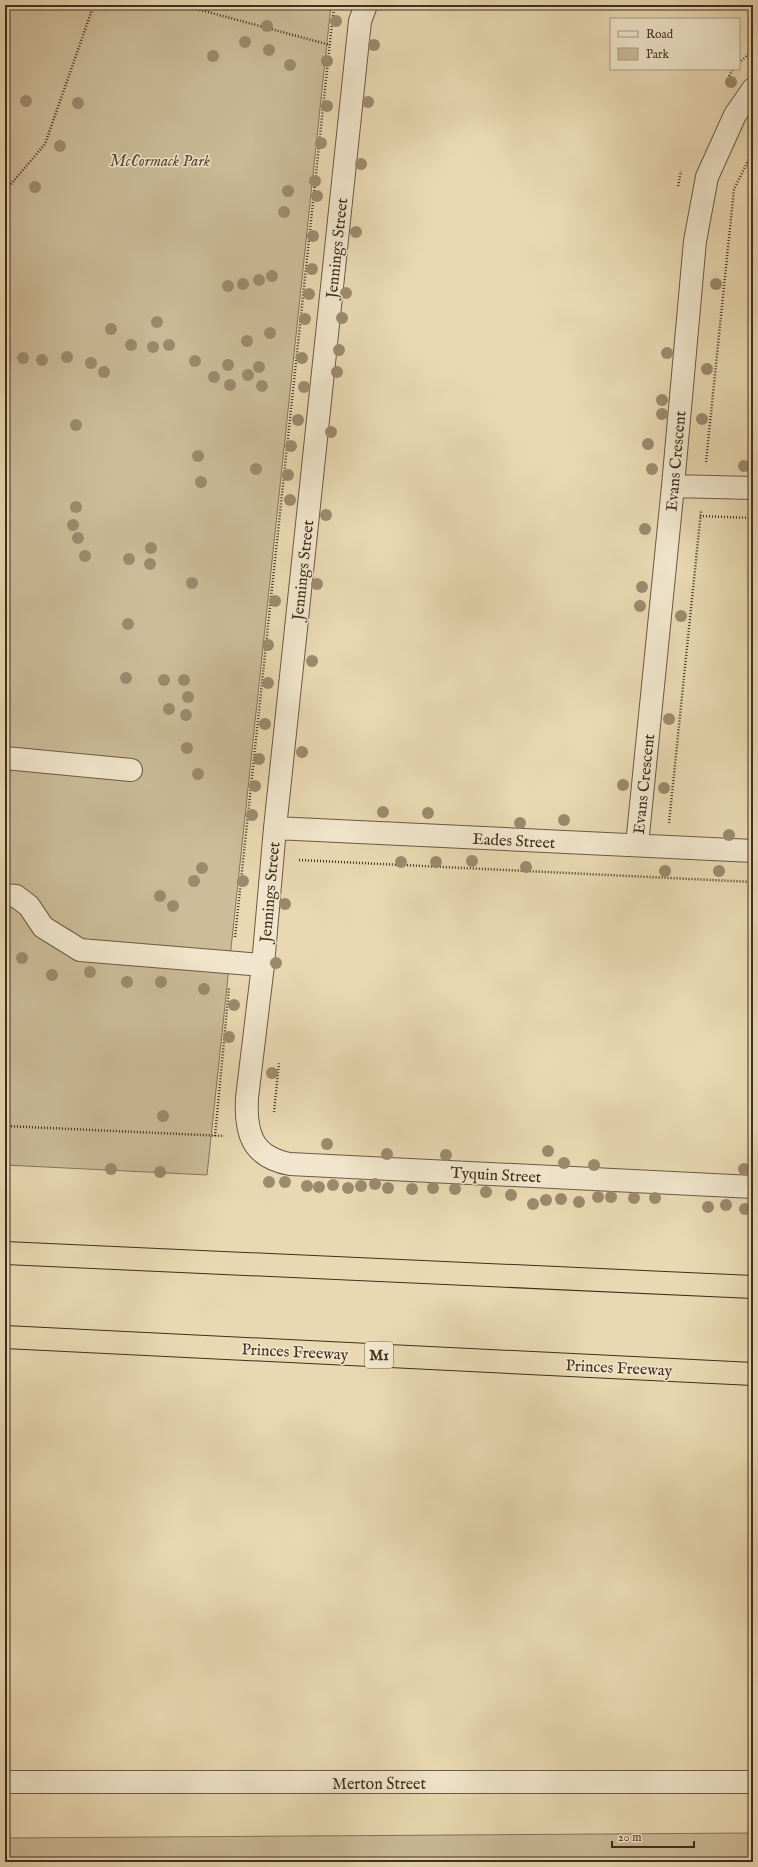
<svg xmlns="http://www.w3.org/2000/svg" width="758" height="1867" font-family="'IM FELL English',serif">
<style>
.green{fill:#ccbc99;stroke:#86755c}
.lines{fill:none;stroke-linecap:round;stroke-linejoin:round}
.minor-casing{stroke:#6b5943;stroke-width:24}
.highway-casing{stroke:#412e1e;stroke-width:24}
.path{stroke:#412e1e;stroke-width:2.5;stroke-dasharray:1 2;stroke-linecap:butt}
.minor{stroke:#f1e6cd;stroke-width:22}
.highway{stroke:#e9d9b2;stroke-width:22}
.tree{fill:#9c8a6e}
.labels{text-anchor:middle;stroke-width:3;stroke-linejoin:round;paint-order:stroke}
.shield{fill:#f1e6cd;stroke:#766552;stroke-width:1}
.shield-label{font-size:15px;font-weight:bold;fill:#412e1e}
.park-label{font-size:16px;font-style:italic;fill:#5d4a37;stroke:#f1e6cd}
.street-label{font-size:16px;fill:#412e1e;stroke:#f1e6cd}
</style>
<rect width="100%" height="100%" fill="#e9d9b2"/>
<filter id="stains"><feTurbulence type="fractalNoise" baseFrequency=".005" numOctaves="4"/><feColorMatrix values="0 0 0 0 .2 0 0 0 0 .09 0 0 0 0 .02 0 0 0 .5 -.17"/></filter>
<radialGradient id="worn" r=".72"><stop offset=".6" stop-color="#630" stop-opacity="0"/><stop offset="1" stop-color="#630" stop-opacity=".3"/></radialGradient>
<!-- green -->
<path class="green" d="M5 5H331L207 1175 5 1165Z
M753 1833V1862H5V1838Z"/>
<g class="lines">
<!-- minor casing -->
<g class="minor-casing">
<path id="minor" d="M366 5 360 21 275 828 263 965 247 1098C245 1133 252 1157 290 1164L753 1187
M673 486 753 488
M5 758 131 770
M275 828 753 851
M637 845 673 486 695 241 707 177 735 115 753 89
M5 895 16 896 29 906 43 927 80 950 263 965
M5 1782H753"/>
</g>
<!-- highway casing -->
<g class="highway-casing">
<path id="highway" d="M5 1253 753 1287
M5 1337 753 1374"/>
</g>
<!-- path -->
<path class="path" d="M182 5 330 45
M333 16 335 5
M739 63 753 50
M729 76 733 69
M678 186 681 171
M5 191 45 144 93 7 97 5
M706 462 734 189 753 151
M700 516 753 518
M669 823 701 511
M299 860 753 882
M235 937 332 23
M274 1112 279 1063
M5 1126 224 1136
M215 1136 229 988"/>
<!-- minor -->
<use href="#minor" class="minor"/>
<!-- highway -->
<use href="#highway" class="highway"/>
</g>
<!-- trees -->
<g class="tree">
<circle cx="336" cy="21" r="6"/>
<circle cx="267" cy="26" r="6"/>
<circle cx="245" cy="42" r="6"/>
<circle cx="374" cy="45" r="6"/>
<circle cx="269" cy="50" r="6"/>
<circle cx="213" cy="56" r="6"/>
<circle cx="327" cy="61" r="6"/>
<circle cx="290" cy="65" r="6"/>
<circle cx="731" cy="82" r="6"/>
<circle cx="26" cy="101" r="6"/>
<circle cx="368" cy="102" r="6"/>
<circle cx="78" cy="103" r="6"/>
<circle cx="327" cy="106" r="6"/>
<circle cx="321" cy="143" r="6"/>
<circle cx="60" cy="146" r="6"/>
<circle cx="361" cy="164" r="6"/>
<circle cx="315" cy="181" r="6"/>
<circle cx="35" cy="187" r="6"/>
<circle cx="288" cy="191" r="6"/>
<circle cx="317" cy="196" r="6"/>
<circle cx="284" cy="212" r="6"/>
<circle cx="356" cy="232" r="6"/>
<circle cx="313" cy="236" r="6"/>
<circle cx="312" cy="269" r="6"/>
<circle cx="272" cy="276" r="6"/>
<circle cx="259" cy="280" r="6"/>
<circle cx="243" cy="284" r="6"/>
<circle cx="716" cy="284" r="6"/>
<circle cx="228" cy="286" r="6"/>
<circle cx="346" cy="293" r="6"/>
<circle cx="309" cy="294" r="6"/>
<circle cx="342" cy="318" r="6"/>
<circle cx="305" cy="319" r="6"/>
<circle cx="157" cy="322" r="6"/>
<circle cx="111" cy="329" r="6"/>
<circle cx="270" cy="333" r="6"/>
<circle cx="247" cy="341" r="6"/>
<circle cx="131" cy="345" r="6"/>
<circle cx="169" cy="345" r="6"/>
<circle cx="153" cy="347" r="6"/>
<circle cx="339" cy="350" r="6"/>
<circle cx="667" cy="353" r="6"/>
<circle cx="67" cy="357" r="6"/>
<circle cx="23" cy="358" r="6"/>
<circle cx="302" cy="358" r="6"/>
<circle cx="42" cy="360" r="6"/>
<circle cx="195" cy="361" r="6"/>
<circle cx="91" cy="363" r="6"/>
<circle cx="228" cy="365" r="6"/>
<circle cx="259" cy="367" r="6"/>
<circle cx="707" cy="369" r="6"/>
<circle cx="104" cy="372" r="6"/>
<circle cx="337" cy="372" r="6"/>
<circle cx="248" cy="375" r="6"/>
<circle cx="214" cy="377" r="6"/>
<circle cx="230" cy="385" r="6"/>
<circle cx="262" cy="386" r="6"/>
<circle cx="304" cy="387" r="6"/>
<circle cx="662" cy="400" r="6"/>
<circle cx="662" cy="414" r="6"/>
<circle cx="702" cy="419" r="6"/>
<circle cx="298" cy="420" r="6"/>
<circle cx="76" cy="425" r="6"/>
<circle cx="331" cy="432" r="6"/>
<circle cx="648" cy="444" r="6"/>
<circle cx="291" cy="446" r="6"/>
<circle cx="198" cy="456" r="6"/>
<circle cx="744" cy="466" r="6"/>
<circle cx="256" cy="469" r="6"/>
<circle cx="652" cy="469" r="6"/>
<circle cx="288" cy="475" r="6"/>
<circle cx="201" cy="482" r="6"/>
<circle cx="290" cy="500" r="6"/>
<circle cx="76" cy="507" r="6"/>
<circle cx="326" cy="515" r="6"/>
<circle cx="73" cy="525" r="6"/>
<circle cx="645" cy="529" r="6"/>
<circle cx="78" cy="538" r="6"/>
<circle cx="151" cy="548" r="6"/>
<circle cx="85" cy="556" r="6"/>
<circle cx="129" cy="559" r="6"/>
<circle cx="150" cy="564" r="6"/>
<circle cx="192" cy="583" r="6"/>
<circle cx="317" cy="584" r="6"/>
<circle cx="642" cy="587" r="6"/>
<circle cx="275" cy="601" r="6"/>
<circle cx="640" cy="606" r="6"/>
<circle cx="681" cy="616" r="6"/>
<circle cx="128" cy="624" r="6"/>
<circle cx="268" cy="645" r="6"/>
<circle cx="312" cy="661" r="6"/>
<circle cx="126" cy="678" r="6"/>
<circle cx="164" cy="680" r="6"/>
<circle cx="184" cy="680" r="6"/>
<circle cx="268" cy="683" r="6"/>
<circle cx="188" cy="697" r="6"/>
<circle cx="169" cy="709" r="6"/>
<circle cx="186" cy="715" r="6"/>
<circle cx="669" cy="719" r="6"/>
<circle cx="265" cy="724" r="6"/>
<circle cx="187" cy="748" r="6"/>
<circle cx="302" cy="752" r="6"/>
<circle cx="259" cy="759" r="6"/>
<circle cx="198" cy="774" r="6"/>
<circle cx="623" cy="785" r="6"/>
<circle cx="255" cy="786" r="6"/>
<circle cx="664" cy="788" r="6"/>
<circle cx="383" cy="812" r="6"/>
<circle cx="428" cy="813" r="6"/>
<circle cx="252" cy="815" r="6"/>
<circle cx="564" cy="820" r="6"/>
<circle cx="520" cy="823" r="6"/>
<circle cx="729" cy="835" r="6"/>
<circle cx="472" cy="861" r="6"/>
<circle cx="401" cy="862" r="6"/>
<circle cx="436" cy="862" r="6"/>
<circle cx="526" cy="867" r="6"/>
<circle cx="202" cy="868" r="6"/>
<circle cx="665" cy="871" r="6"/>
<circle cx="719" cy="871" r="6"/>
<circle cx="194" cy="881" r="6"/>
<circle cx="243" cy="881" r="6"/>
<circle cx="160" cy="896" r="6"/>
<circle cx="285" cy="904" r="6"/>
<circle cx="173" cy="906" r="6"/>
<circle cx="22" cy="958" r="6"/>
<circle cx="276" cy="963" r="6"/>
<circle cx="90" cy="972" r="6"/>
<circle cx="52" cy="975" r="6"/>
<circle cx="127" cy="982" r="6"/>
<circle cx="161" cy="982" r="6"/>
<circle cx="204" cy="989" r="6"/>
<circle cx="234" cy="1005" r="6"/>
<circle cx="229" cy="1037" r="6"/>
<circle cx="272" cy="1073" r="6"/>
<circle cx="163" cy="1116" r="6"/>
<circle cx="327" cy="1144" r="6"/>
<circle cx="548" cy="1151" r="6"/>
<circle cx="387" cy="1154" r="6"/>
<circle cx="446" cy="1155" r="6"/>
<circle cx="564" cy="1163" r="6"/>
<circle cx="594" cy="1165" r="6"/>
<circle cx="111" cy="1169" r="6"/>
<circle cx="744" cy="1169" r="6"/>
<circle cx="160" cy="1172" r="6"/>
<circle cx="269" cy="1182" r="6"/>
<circle cx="285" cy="1182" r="6"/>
<circle cx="375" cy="1184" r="6"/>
<circle cx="333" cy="1185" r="6"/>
<circle cx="307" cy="1186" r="6"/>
<circle cx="361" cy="1186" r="6"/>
<circle cx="319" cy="1187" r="6"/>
<circle cx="348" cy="1188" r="6"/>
<circle cx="388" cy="1188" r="6"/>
<circle cx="433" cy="1188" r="6"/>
<circle cx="412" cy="1189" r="6"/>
<circle cx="455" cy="1189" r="6"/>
<circle cx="486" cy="1192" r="6"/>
<circle cx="511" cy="1195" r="6"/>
<circle cx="598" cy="1197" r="6"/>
<circle cx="611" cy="1197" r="6"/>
<circle cx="634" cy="1198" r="6"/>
<circle cx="655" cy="1198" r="6"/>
<circle cx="561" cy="1199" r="6"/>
<circle cx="546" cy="1200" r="6"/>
<circle cx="579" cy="1202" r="6"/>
<circle cx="533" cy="1204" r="6"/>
<circle cx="726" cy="1205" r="6"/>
<circle cx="708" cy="1207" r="6"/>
<circle cx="745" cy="1209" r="6"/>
</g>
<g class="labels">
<!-- shield labels -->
<rect class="shield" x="365" y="1342" width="28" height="26" rx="3"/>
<g class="shield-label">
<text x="379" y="1360">M1</text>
</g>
<!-- park labels -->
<g class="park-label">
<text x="160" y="166">McCormack Park</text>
</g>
<!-- street labels -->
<g class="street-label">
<text transform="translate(336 248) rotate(-84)" y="6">Jennings Street</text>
<text transform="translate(675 461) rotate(-85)" y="6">Evans Crescent</text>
<text transform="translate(302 570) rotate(-84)" y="6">Jennings Street</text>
<text transform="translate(643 784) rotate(-84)" y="6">Evans Crescent</text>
<text transform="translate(514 840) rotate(3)" y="6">Eades Street</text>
<text transform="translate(269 892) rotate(-85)" y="6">Jennings Street</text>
<text transform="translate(496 1174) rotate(3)" y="6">Tyquin Street</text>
<text transform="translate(295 1351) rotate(3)" y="6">Princes Freeway</text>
<text transform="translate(619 1367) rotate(3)" y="6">Princes Freeway</text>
<text x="379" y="1789">Merton Street</text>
</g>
</g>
<!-- margin -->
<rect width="758" height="1867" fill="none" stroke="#e9d9b2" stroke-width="20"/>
<rect x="6" y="6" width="746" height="1855" fill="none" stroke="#412e1e" stroke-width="2"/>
<rect x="10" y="10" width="738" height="1847" fill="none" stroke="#412e1e"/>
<!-- legend -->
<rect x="610" y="18" width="130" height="52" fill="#f1e6cd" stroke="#ab9c87"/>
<rect x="618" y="31" width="20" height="6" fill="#f1e6cd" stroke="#ab9c87"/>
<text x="646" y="38" font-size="12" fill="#412e1e">Road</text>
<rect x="618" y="48" width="20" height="12" fill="#ccbc99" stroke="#ab9c87"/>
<text x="646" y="58" font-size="12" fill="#412e1e">Park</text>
<!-- scale -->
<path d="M612 1841v6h82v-6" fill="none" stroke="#412e1e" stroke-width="2"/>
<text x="618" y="1841" font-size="12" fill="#412e1e" stroke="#f1e6cd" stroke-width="3" paint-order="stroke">20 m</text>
<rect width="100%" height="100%" filter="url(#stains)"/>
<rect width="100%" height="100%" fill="url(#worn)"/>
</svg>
